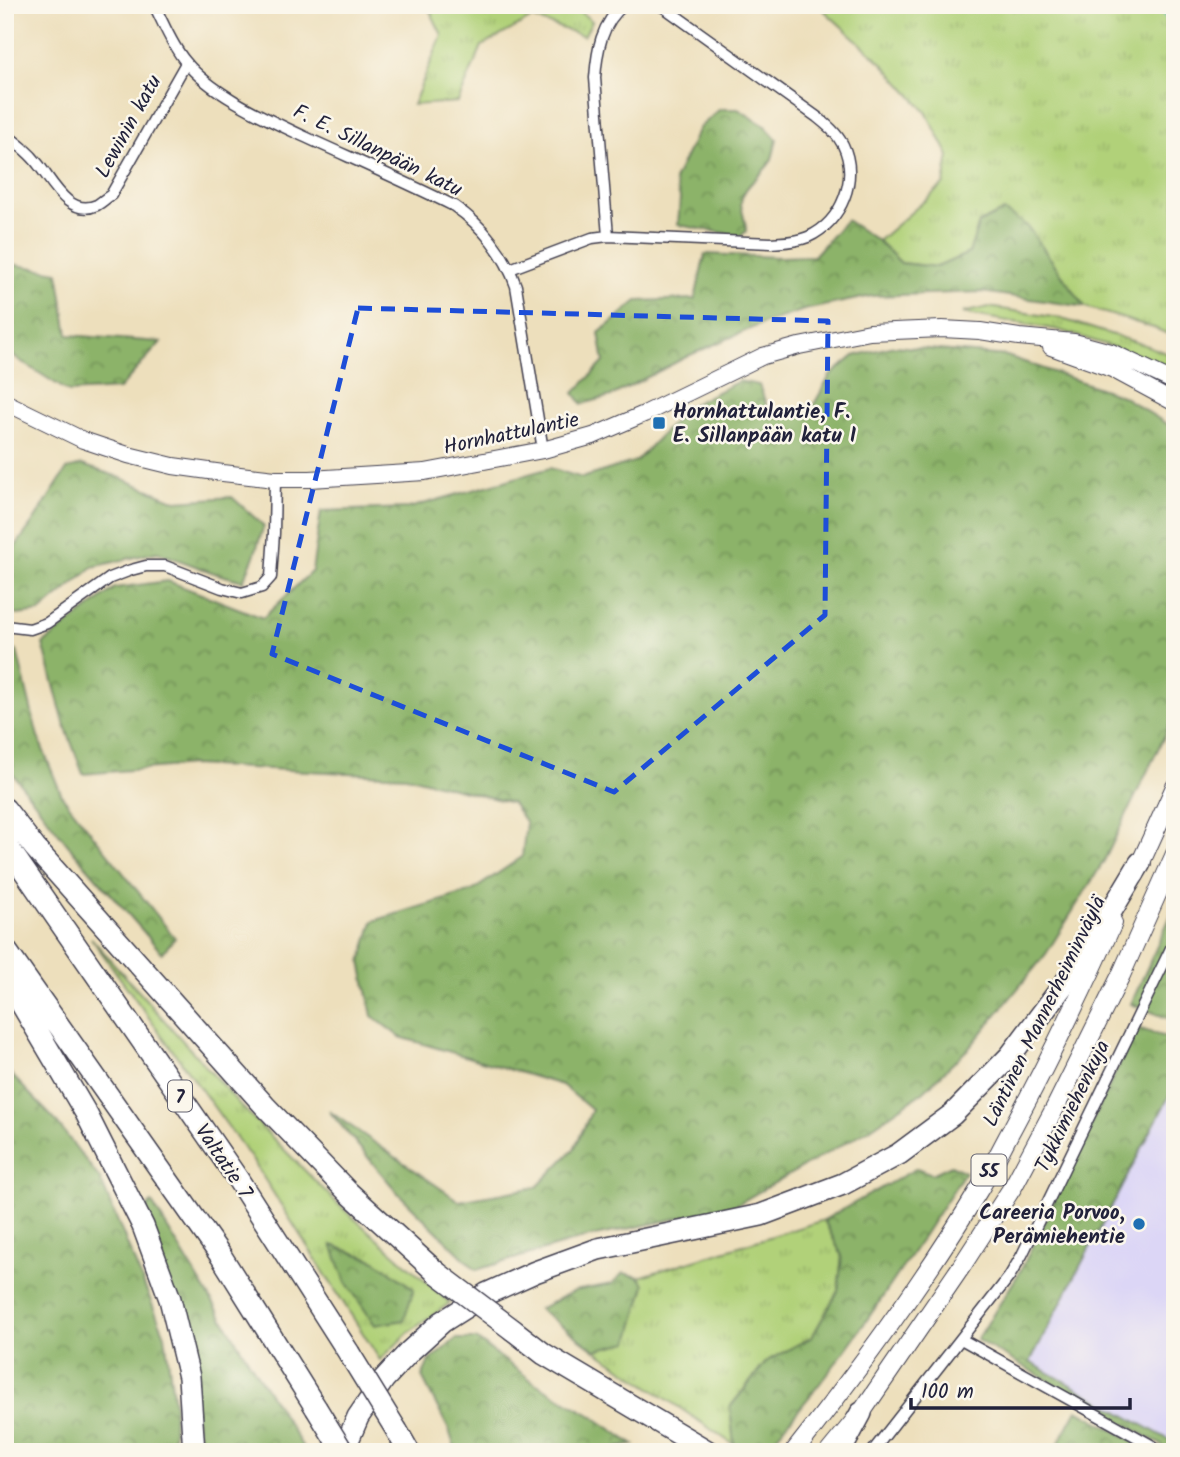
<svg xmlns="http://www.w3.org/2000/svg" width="1180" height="1457" font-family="Kalam,sans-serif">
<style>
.built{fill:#dcd6f6}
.grass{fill:url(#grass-tufts);stroke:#6a7a5a;stroke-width:2}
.forest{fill:url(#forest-crowns);stroke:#576a52;stroke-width:2}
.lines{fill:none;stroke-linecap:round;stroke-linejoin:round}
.stream{stroke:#48b7c0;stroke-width:4.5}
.street-casing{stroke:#403e4e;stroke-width:13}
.secondary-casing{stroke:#403e4e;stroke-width:18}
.primary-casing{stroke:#403e4e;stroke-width:20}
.highway-casing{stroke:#403e4e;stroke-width:24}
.street{stroke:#fff;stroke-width:10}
.secondary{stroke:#fff;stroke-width:16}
.primary{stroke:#fff;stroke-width:18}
.highway{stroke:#fff;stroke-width:21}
.highway-bridge-casing{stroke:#403e4e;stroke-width:24;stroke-linecap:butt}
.highway-bridge{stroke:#fff;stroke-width:21}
.marked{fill:none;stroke:#1d4ed8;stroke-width:5;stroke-dasharray:14 9;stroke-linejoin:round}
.poi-dot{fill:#1f6fb2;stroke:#fbf7ec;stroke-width:2.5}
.labels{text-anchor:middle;stroke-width:5;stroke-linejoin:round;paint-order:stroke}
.shield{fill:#fbf7ec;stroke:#636270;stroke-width:2}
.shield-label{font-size:19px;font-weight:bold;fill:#22223b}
.street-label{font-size:21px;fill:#22223b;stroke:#fbf7ec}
.poi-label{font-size:21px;font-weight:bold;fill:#22223b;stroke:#fbf7ec;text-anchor:start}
</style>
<defs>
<pattern id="grass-tufts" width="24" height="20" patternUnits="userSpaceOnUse" patternTransform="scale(1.75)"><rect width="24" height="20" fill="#b1d179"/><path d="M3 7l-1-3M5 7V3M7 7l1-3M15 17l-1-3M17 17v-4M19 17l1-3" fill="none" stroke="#98b36a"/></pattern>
<pattern id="forest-crowns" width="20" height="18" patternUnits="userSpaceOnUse" patternTransform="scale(1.75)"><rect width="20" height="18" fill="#8cb369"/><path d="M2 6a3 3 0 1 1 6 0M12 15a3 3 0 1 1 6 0" fill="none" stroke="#729158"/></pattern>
</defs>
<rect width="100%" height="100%" fill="#fbf7ec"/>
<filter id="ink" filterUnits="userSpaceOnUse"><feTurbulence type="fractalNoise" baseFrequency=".0143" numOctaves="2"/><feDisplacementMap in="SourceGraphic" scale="14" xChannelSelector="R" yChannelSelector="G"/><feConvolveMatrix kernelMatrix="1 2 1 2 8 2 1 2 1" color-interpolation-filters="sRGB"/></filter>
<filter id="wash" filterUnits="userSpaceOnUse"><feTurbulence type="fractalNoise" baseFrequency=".00686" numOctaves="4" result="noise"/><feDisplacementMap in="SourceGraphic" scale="28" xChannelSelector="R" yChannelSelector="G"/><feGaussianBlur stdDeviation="1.57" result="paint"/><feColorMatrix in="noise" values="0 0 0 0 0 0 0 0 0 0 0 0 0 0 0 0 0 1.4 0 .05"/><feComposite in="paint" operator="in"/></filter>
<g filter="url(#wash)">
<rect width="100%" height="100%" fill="#eddfbc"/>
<!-- built -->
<path class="built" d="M1175 1085V1443L1030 1363Z"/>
<!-- grass -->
<path class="grass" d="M427 5H571L592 21 584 36 532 18 482 46 458 102 413 105 442 35Z
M818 5 1175 6V337L1154 328 1085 307 1027 226 979 223 969 253 937 267 901 263 878 241 944 184 949 156 926 112 883 64Z
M989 307 1059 318 1148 346 1175 357V372L1145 357 1059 330 962 313Z
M91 938 240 1105 339 1205 450 1303 409 1332 380 1360 251 1158Z
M824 1220 842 1256 838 1291 812 1337 767 1361 730 1407 734 1445 595 1350 629 1341 645 1285 639 1277Z"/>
<!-- forest -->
<path class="forest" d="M720 109H738L765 126 777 139C775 146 774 154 771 161 763 175 742 186 741 203 741 209 746 222 746 231L741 236 678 225 680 198 674 180 699 128Z
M1004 211 1027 226 1085 307 982 292 872 296 804 310 759 325 690 355 611 396 582 404 574 393 604 362 599 333 637 301 695 299 705 254 779 257 814 256 846 220 878 241 901 263 937 267 969 253 979 223Z
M5 263 58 272 68 335 161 342 119 389 69 392 5 351Z
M894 346 1007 356 1122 396 1175 429V714L1104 861 1046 954 971 1046 923 1092 868 1130 734 1206 581 1239 476 1270 398 1193 329 1111 459 1201 537 1187 574 1149 592 1110 562 1085 400 1037 372 1016 361 962 373 921 472 891 522 857 526 823 512 803 406 776 192 765 83 774 64 723 43 644 115 588 168 581 263 618 312 571 321 511 409 508 550 468 582 478 636 461 689 406 739 381 759 385 771 417 809 413 830 376 854 356Z
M82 465 116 476 176 501 232 497 264 526 253 559 243 581 217 574 157 552 93 567 40 612 17 615 5 610V561L33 522 67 469Z
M5 647 17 651 38 737 62 796 175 938 162 953 68 845 5 764Z
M1175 906V1021L1131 1004Z
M1137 1028 1168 1038 1175 1042V1085L1030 1362 1175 1443V1452H1169L1160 1444 977 1340 1021 1270Z
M5 1068 54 1119 100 1179 165 1335 174 1403 173 1452H5Z
M951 1165 965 1172C929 1227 893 1284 854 1338 828 1375 799 1410 770 1444L734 1445 730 1407 767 1361 812 1337 838 1291 842 1256 824 1220 917 1168 932 1174Z
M152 1203 250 1363 306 1452H203L158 1243 146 1208Z
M332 1245 374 1260 414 1289 404 1320 375 1325 346 1282Z
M623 1273 639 1277 645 1284 629 1342 595 1350 539 1309 574 1291 612 1284Z
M456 1339H476L535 1383 592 1416 634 1445 588 1452H456L449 1430 422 1377 429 1361Z
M1077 1410 1150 1450 1152 1452H1054Z"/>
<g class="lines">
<!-- stream -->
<path class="stream" d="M1159 5 1175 28"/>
</g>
</g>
<g filter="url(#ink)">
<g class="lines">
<!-- street casing -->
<g class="street-casing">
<path id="street" d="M154 5C164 24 171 44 185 61 211 94 265 118 303 136 353 159 404 181 454 206 482 225 505 254 516 286L543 450
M5 134C17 143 29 152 38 164 52 181 69 218 97 205 102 202 106 198 111 195L186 63
M608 236 595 78C597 51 601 23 624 5
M510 269 592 238 608 236 771 243C784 242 796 242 808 237 842 222 859 178 843 145 837 133 827 125 817 117L665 8 659 5
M5 626 30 629 47 623 110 578 131 570 146 566H165L222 588 242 593 262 587 271 577 274 533 275 479
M961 1339 1153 1446 1160 1452
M872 1452 1009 1277 1022 1255 1175 940"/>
</g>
<!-- secondary casing -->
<g class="secondary-casing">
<path id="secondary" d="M1051 347 1112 369 1175 403
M5 402 83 440 128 455 173 466 223 473 275 479H310L425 472 543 450 593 436 644 414 763 356 799 346 870 332 942 329 980 331 1019 337 1074 342 1111 352 1175 382"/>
</g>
<!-- primary casing -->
<g class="primary-casing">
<path id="primary" d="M1135 875 1175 787
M794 1452C861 1367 925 1280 980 1188 992 1168 1002 1147 1013 1127 1049 1060 1082 992 1113 923
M829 1452 861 1413 961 1267 1014 1185 1056 1106 1121 975 1175 854"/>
</g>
<!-- highway casing -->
<g class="highway-casing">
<path id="highway" d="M5 809 35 848 265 1106 348 1192 436 1272
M5 843 237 1178 349 1353
M5 949 221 1256 316 1408
M5 976 87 1115 143 1226 170 1299 189 1377 194 1452
M513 1330 544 1354 709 1452
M397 1431 409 1452
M343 1452 358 1417 384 1379 410 1351 442 1322 486 1294 535 1272 598 1249 761 1215 843 1184 899 1154 953 1114 1010 1056 1080 963 1140 863
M840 1452 861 1413"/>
</g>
<!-- street -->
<use href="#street" class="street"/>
<!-- secondary -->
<use href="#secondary" class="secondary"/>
<!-- primary -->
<use href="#primary" class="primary"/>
<!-- highway -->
<use href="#highway" class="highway"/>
<!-- highway-bridge casing -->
<g class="highway-bridge-casing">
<path id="highway-bridge" d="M436 1272 513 1330
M349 1353 397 1431
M316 1408 343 1452"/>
</g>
<!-- highway-bridge -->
<use href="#highway-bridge" class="highway-bridge"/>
</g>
</g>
<!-- marked area -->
<path class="marked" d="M358 308 828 321 825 615 614 792 272 654Z"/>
<!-- markers -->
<g class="poi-dot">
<rect x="652" y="416" width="14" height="14" rx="3.5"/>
<circle cx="1139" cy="1224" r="7"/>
</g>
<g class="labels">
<!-- shield labels -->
<g class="shield">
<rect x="168" y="1080.5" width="24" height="31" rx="5"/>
<rect x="971.5" y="1154.5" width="35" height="31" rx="5"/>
</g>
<g class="shield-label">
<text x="180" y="1103">7</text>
<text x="989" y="1177">55</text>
</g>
<!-- street labels -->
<g class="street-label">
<text transform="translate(128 126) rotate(-61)" y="7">Lewinin katu</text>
<text transform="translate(378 150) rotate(26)" y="7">F. E. Sillanpään katu</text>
<text transform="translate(511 433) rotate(-12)" y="7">Hornhattulantie</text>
<text transform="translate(1044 1011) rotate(-64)" y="7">Läntinen Mannerheiminväylä</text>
<text transform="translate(1072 1106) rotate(-64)" y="7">Tykkimiehenkuja</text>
<text transform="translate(224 1161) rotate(56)" y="7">Valtatie 7</text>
</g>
<!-- poi labels -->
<g class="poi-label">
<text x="673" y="418">Hornhattulantie, F.<tspan x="673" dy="24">E. Sillanpään katu I</tspan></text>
<text x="1125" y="1219" text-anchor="end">Careeria Porvoo,<tspan x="1125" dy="24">Perämiehentie</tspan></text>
</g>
</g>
<!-- margin -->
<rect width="1180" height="1457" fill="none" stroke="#fbf7ec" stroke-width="28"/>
<!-- scale -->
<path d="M911 1398v10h219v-10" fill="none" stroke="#22223b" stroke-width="3.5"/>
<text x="921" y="1398" font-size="21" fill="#22223b" stroke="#fbf7ec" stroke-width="5" paint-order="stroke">100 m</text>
</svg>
